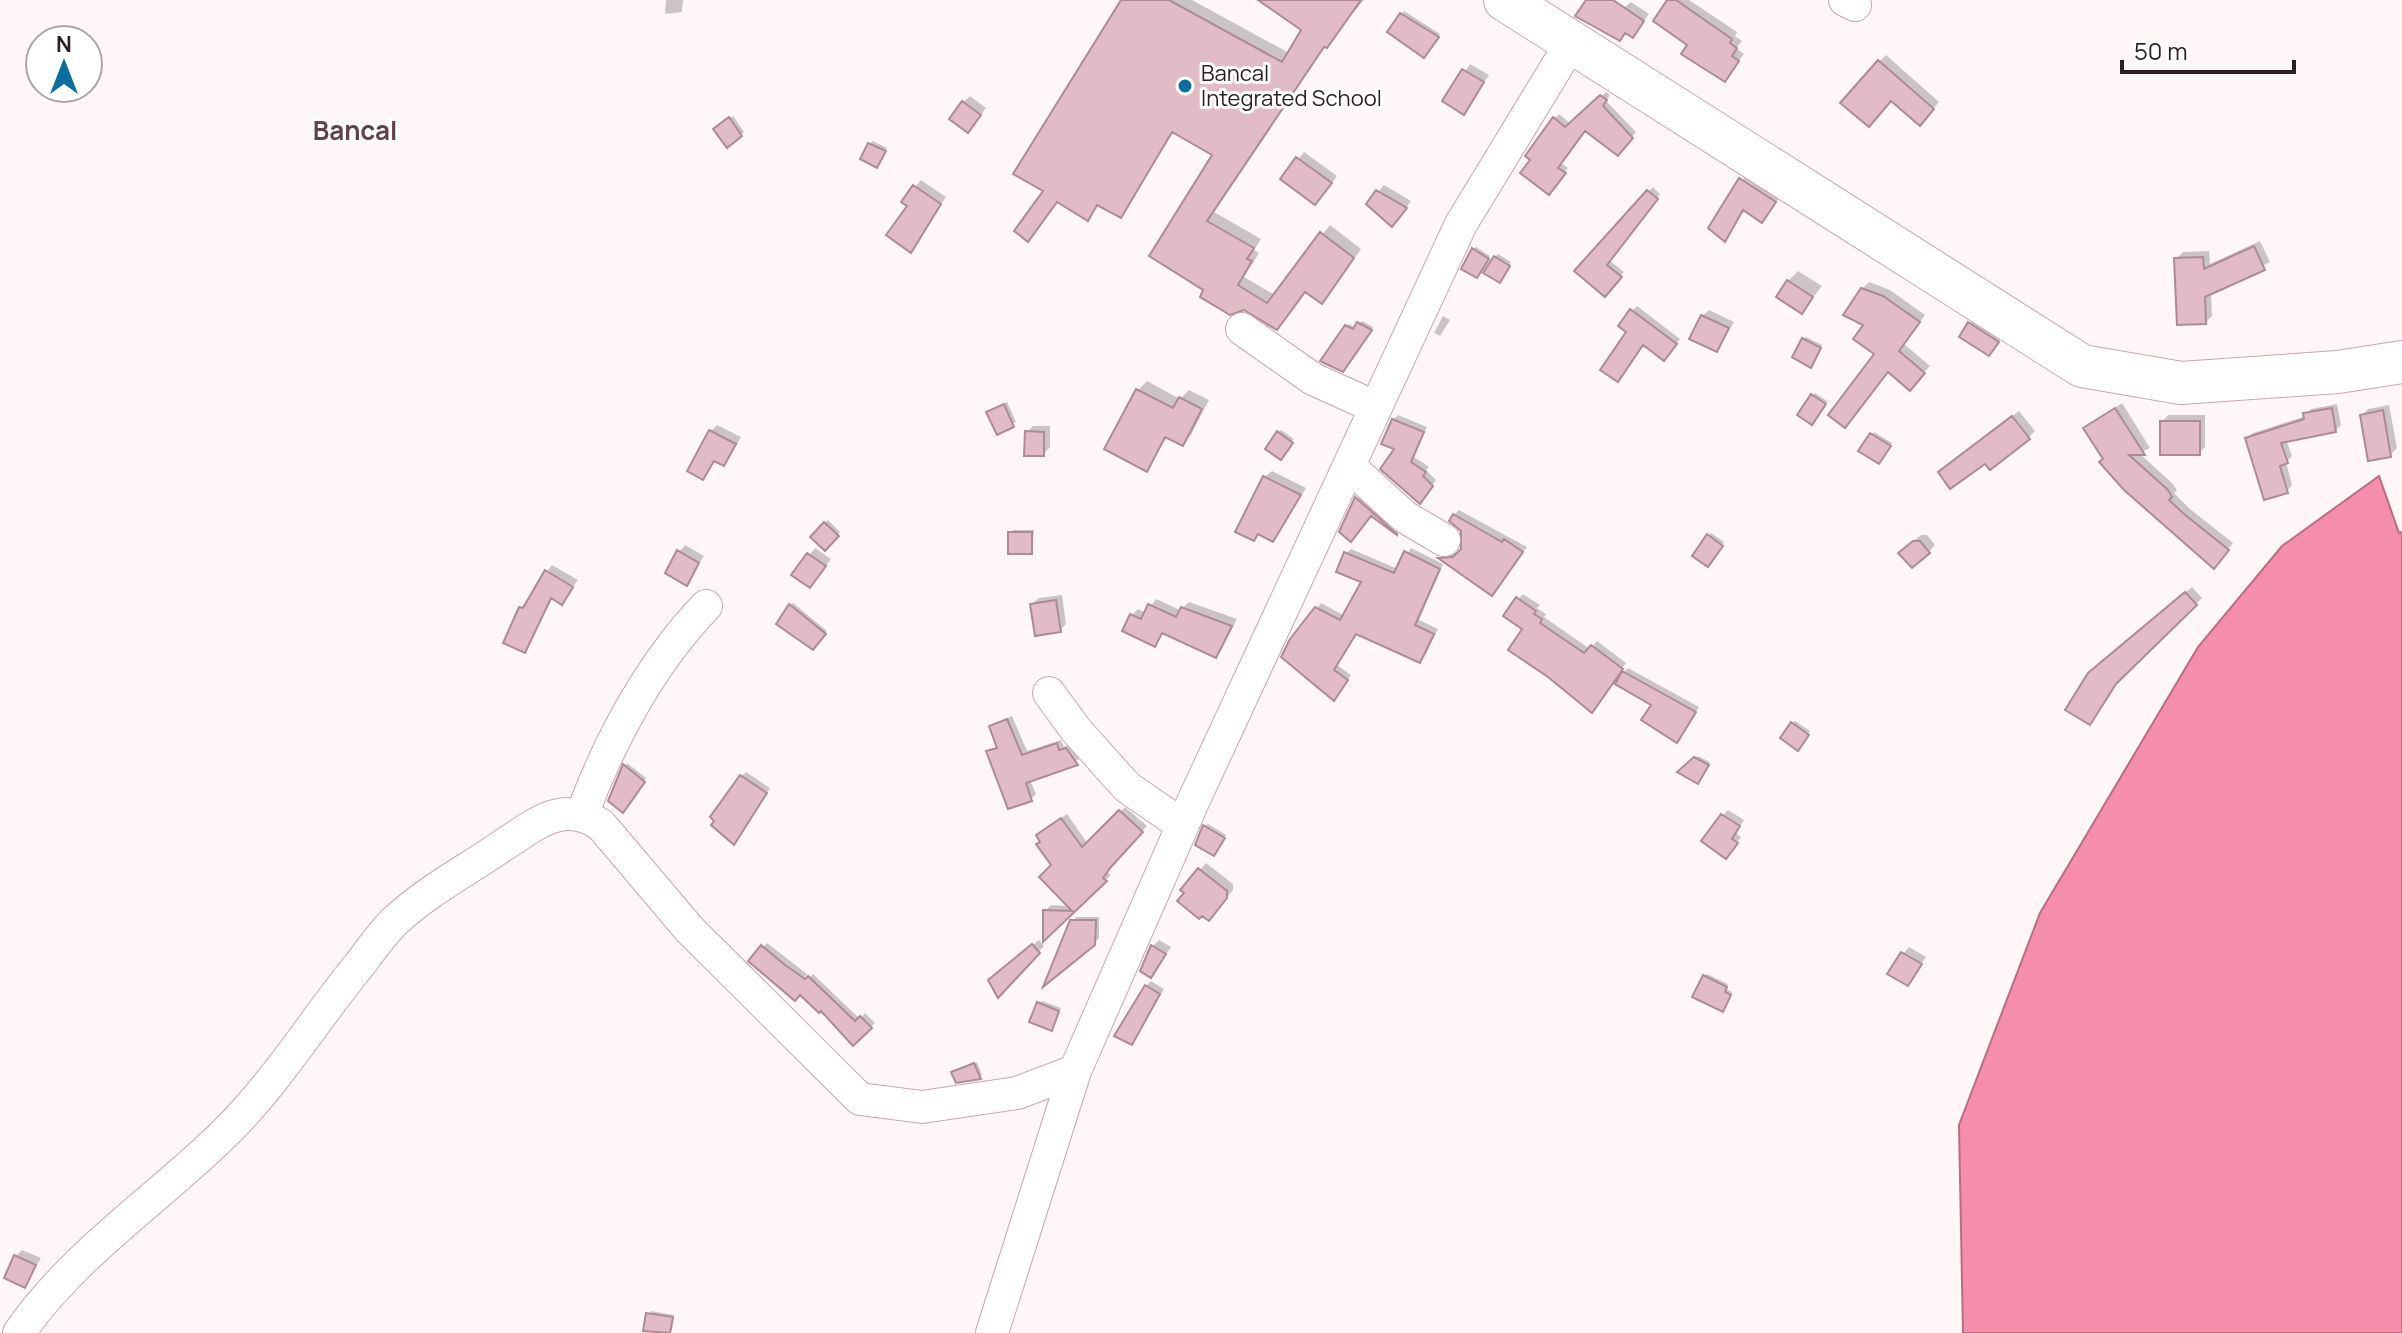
<svg xmlns="http://www.w3.org/2000/svg" width="2402" height="1333" font-family="Manrope,sans-serif">
<style>
.water{fill:#f58ead;stroke:#b96d84;stroke-width:2}
.shadow{fill:#0003}
.building{fill:#e1bcc6;stroke:#ae8b94;stroke-width:2}
.lines{fill:none;stroke-linecap:round;stroke-linejoin:round}
.minor-casing{stroke:#caa7b0;stroke-width:34}
.major-casing{stroke:#caa7b0;stroke-width:44}
.minor{stroke:#fff;stroke-width:32}
.major{stroke:#fff;stroke-width:42}
.poi-dot{fill:#0c6e9c;stroke:#fff;stroke-width:3}
.labels{text-anchor:middle;stroke-width:6;stroke-linejoin:round;paint-order:stroke}
.poi-label{font-size:22px;fill:#2d1f23;stroke:#fff;text-anchor:start}
.quarter-label{font-size:26px;font-weight:bold;fill:#60424a;stroke:#fff}
</style>
<rect width="100%" height="100%" fill="#fef6f7"/>
<!-- water -->
<path class="water" d="M2379 476 2399 533 2402 532V1333H1963L1959 1125 2040 913 2198 647 2282 546Z"/>
<!-- shadow -->
<path class="shadow" d="M666 0H683L682 12 665 14Z
M1122 0H1192L1289 53 1304 30 1283 0H1364L1326 45 1214 212 1261 239 1254 250 1259 253 1244 277 1275 295 1330 225 1361 249 1322 301 1306 290 1276 328 1152 255 1215 154 1174 131 1121 216 1100 204 1088 218 1058 201 1028 239Z
M1588 0H1614L1625 7 1631 2 1649 14 1633 35Z
M1669 0H1689L1737 32 1735 36 1742 41 1736 48 1744 54 1725 80 1690 44Z
M1404 11 1440 34 1427 53 1390 31Z
M1886 55 1939 102 1926 117 1880 61Z
M1470 64 1489 75 1464 113 1445 101Z
M1606 92 1610 95 1606 101 1636 132 1622 149 1585 129 1561 163 1568 168 1554 188 1533 159 1555 118 1559 114 1571 124Z
M970 96 986 108 974 124 963 102Z
M733 116 744 132 741 135 718 126Z
M873 141 887 148 879 163 870 144Z
M1304 152 1337 176 1322 196 1283 178Z
M1747 173 1781 195 1762 221 1745 209 1725 239 1711 228Z
M921 180 946 197 910 251V206L904 201Z
M1384 185 1411 201 1399 218 1368 204Z
M1653 187 1660 194 1609 260 1624 272 1605 294 1577 270Z
M2260 241 2270 262 2211 292 2212 316 2206 322 2176 259 2183 252 2209 251 2210 264Z
M1476 247 1490 256 1480 273 1473 249Z
M1498 254 1511 262 1502 278 1495 257Z
M1798 271 1822 286 1802 311 1788 281Z
M1869 282 1890 290 1925 315 1904 344 1930 366 1909 388 1877 354 1866 324 1862 289Z
M1637 306 1680 339 1669 353 1629 331 1632 311Z
M1709 310 1734 322 1717 350 1702 316Z
M1443 316 1450 320 1440 336 1434 333Z
M1976 317 2004 335 1995 347 1970 323Z
M1362 321 1373 327 1346 367 1347 326 1349 324 1356 328Z
M1806 337 1822 345 1813 363 1803 339Z
M1147 381 1180 399 1189 390 1209 400 1191 435 1182 444 1168 436 1146 469 1138 390Z
M1815 393 1827 401 1814 420 1813 396Z
M1007 402 1016 422 998 432 991 410Z
M2122 403 2150 448 2139 453 2173 484 2177 490 2174 493 2190 509 2233 543 2213 566 2184 544 2186 541 2105 459 2086 428Z
M2337 404 2341 425 2335 431 2287 442 2292 456 2286 462 2292 485 2287 491 2247 438 2253 433 2306 416 2311 409Z
M2389 405 2397 448 2390 455 2362 415 2368 409Z
M2019 411 2035 431 2029 437 1985 462 1947 466Z
M1398 415 1427 427 1414 457 1429 467 1426 470 1436 480 1424 497 1398 448 1393 420Z
M2168 415H2205V447L2199 453 2162 422Z
M717 425 741 437 730 457 724 463 716 459 703 477 711 431Z
M1033 426H1050V447L1044 454 1027 432Z
M1281 430 1294 439 1283 455 1278 433Z
M1874 432 1892 443 1881 459 1861 450Z
M1272 471 1306 488 1273 540 1259 533 1254 539 1265 477Z
M1359 496 1398 531 1371 513 1342 532Z
M1459 510 1527 547 1491 594 1441 557 1463 550V530L1454 515Z
M828 520 840 532 824 548 812 537Z
M1013 530H1034L1032 552 1010 533Z
M1711 533 1724 542 1710 562 1708 536Z
M1921 535H1927L1935 545 1929 552 1907 546Z
M685 545 704 556 686 583 679 552Z
M815 548 831 559 816 579 794 574Z
M1411 548 1443 564 1419 620 1438 629 1425 656 1420 661 1357 632 1337 665 1351 675 1339 693 1317 608 1321 603 1345 616 1364 581 1346 554 1351 549 1398 569Z
M552 565 578 580 562 602 553 597 525 651 521 608Z
M2192 587 2202 598 2122 675 2089 723 2097 667Z
M1523 594 1540 605 1537 608 1546 614 1544 617 1590 649 1597 641 1626 663 1597 705 1525 629 1518 599Z
M1062 595 1066 624 1060 630 1032 604 1039 598Z
M1156 599 1180 610 1189 602 1237 619 1222 649 1216 656 1164 632 1155 644 1131 616 1138 609 1146 613Z
M793 603 827 631 813 647 790 605Z
M1628 668 1699 707 1680 736 1624 672Z
M1012 716 1027 751 1061 740 1064 747 1072 744 1082 758 1030 780 1036 794 1031 799 989 752 998 746 991 726Z
M1795 721 1810 731 1801 745 1792 724Z
M1698 756 1710 762 1701 779 1680 772Z
M627 763 646 778 625 808 610 800Z
M746 772 770 788 738 838 742 776Z
M1125 807 1147 826 1116 859 1107 872 1111 875 1045 938V911L1051 905 1070 906 1042 841 1044 830 1067 814 1088 844Z
M1728 810 1744 820 1736 833 1741 837 1731 851 1723 815Z
M1208 824 1226 835 1216 851 1205 826Z
M1206 863 1233 884V890L1215 912 1183 890Z
M1076 917H1099V938L1094 943 1072 922Z
M1039 940 1044 946 998 995 997 975Z
M1159 940 1171 947 1151 976 1153 946Z
M767 943 807 974 800 982 802 985 813 974 860 1019 865 1013 875 1023 853 1043 822 1008 751 960Z
M1909 947 1926 957 1907 984 1903 954Z
M1707 974 1728 984 1726 989 1732 992 1725 1007 1705 976Z
M1151 981 1164 989 1132 1043 1146 986Z
M1042 1001 1061 1008 1054 1026 1039 1003Z
M977 1062 982 1075 980 1077 954 1073Z
M22 1250 41 1258 25 1286 16 1256Z
M651 1311 674 1315 672 1330 646 1329Z"/>
<!-- building -->
<path class="building" d="M1121 0H1169L1282 62 1301 30 1258 0H1361L1327 48 1324 47 1207 221 1254 248 1247 259 1252 261 1238 285 1267 303 1320 232 1354 258 1322 304 1305 292 1277 330 1244 310 1230 315 1200 297 1203 290 1149 256 1212 155 1172 132 1121 218 1097 205 1088 221 1057 202 1028 242 1014 231 1043 191 1013 174Z
M1586 0H1613L1644 21 1633 38 1625 33 1620 41 1575 16Z
M1667 0H1676L1732 39 1730 43 1737 48 1732 56 1739 61 1725 82 1681 54 1687 45 1653 21Z
M1400 13 1439 37 1424 58 1387 32Z
M1878 60 1934 109 1920 126 1891 101 1869 127 1840 103Z
M1462 69 1484 82 1464 115 1442 101Z
M1600 95 1607 100 1603 106 1633 138 1618 156 1585 131 1558 168 1566 173 1549 195 1520 173 1530 160 1525 156 1553 117 1565 127Z
M962 101 981 115 968 133 949 119Z
M729 117 742 136 727 148 713 129Z
M868 143 886 151 877 168 860 159Z
M1296 157 1332 183 1315 205 1280 179Z
M1739 178 1776 202 1762 223 1743 210 1725 242 1708 228Z
M913 185 941 204 911 253 886 235 907 206 901 202Z
M1376 190 1407 208 1392 227 1366 204Z
M1647 190 1658 199 1607 265 1622 277 1605 297 1574 271Z
M2254 246 2265 270 2205 297 2206 324 2177 325 2174 258 2203 257 2204 269Z
M1472 248 1489 259 1477 278 1461 269Z
M1494 256 1510 266 1500 283 1483 273Z
M1787 280 1813 297 1802 314 1776 297Z
M1861 288 1883 296 1920 322 1899 351 1925 373 1910 391 1888 372 1845 428 1828 415 1874 354 1853 339 1863 325 1843 315Z
M1630 309 1677 344 1664 361 1643 345 1618 382 1600 370 1626 332 1618 326Z
M1701 315 1729 328 1717 352 1689 339Z
M1357 322 1372 330 1343 372 1320 361 1345 325 1353 329Z
M1968 322 1999 342 1989 356 1959 337Z
M1802 338 1821 348 1811 368 1792 357Z
M1136 389 1173 408 1179 397 1202 409 1183 446 1165 437 1147 472 1104 449Z
M1811 394 1826 404 1812 425 1797 415Z
M1004 404 1014 427 997 435 986 412Z
M2115 408 2145 455H2129L2168 490 2172 497 2169 500 2184 514 2229 550 2214 569 2124 490 2099 462 2103 459 2083 428Z
M2332 408 2336 432 2281 443 2288 463 2280 466 2288 493 2264 500 2245 438 2304 419 2303 413Z
M2383 410 2391 457 2368 461 2360 415Z
M2012 416 2030 439 1990 470 1985 464 1950 489 1938 472Z
M1392 419 1424 432 1411 462 1426 472 1423 476 1433 486 1420 504 1380 469 1394 449 1381 444Z
M2160 421H2200V455H2160Z
M709 430 736 444 724 466 714 461 703 480 687 471Z
M1025 431 1044 432V456H1024Z
M1277 431 1293 443 1281 460 1265 449Z
M1870 433 1891 446 1879 464 1858 451Z
M1263 476 1301 495 1273 542 1258 534 1254 541 1235 532Z
M1355 497 1397 534V535L1371 516 1351 542 1339 532Z
M1453 514 1502 542 1504 539 1523 552 1492 596 1438 558 1453 557 1461 549V531L1449 521Z
M824 522 839 536 825 551 810 537Z
M1008 532H1032V554H1008Z
M1707 534 1723 546 1708 567 1692 556Z
M1913 541H1920L1930 553 1912 568 1898 553Z
M677 550 699 563 687 586 665 573Z
M1404 551 1440 569 1415 625 1434 634 1420 663 1356 634 1334 670 1348 680 1334 701 1281 657 1290 639 1315 607 1340 620 1361 582 1336 572 1344 552 1394 573Z
M807 553 826 566 810 588 791 575Z
M545 570 573 587 562 605 551 598 525 653 503 643 519 607 523 608Z
M2185 592 2197 605 2116 684 2090 725 2065 710 2088 673Z
M1516 597 1536 611 1534 614 1542 619 1540 623 1584 653 1591 645 1623 669 1592 713 1548 677 1508 650 1522 629 1503 616Z
M1056 600 1061 632 1035 636 1030 604Z
M789 604 826 634 813 650 776 624Z
M1148 604 1176 617 1181 607 1232 626 1216 658 1162 633 1155 647 1122 631 1130 614 1141 619Z
M1622 671 1696 712 1677 743 1641 720 1651 705 1615 684Z
M1007 719 1022 755 1057 743 1059 750 1066 748 1078 765 1026 783 1032 801 1008 809 986 751 997 748 989 726Z
M1791 722 1809 735 1798 751 1780 738Z
M1694 757 1709 765 1698 784 1677 772Z
M623 764 645 782 623 813 608 801Z
M740 775 767 793 734 845 711 825 714 821 710 817Z
M1119 810 1143 832 1111 867 1103 878 1107 881 1043 942V910L1072 911 1039 877 1051 865 1036 844 1040 842 1036 835 1061 818 1082 847Z
M1721 814 1740 826 1732 839 1738 843 1726 859 1701 841Z
M1203 825 1225 838 1214 856 1195 845Z
M1198 868 1227 891V898L1209 921 1202 916 1199 919 1177 901 1184 893 1180 890Z
M1070 920H1096L1095 945 1043 987Z
M1032 944 1040 953 998 998 988 980Z
M761 945 785 965 805 979 808 976 855 1021 860 1016 872 1028 853 1046 821 1011 819 1013 800 995 795 1001 748 961Z
M1151 945 1166 954 1151 978 1140 971Z
M1901 952 1922 964 1908 986 1887 974Z
M1703 975 1727 987 1725 992 1731 995 1723 1012 1692 997Z
M1145 985 1160 994 1132 1045 1114 1036Z
M1037 1002 1059 1011 1052 1031 1029 1022Z
M974 1063 981 1079 956 1083 951 1072Z
M14 1255 36 1265 25 1288 4 1278Z
M646 1313 673 1317 670 1333 643 1331Z"/>
<g class="lines">
<!-- minor casing -->
<g class="minor-casing">
<path id="minor" d="M1845 0 1855 5
M1242 329 1313 379 1375 407
M1349 466 1405 517 1444 540
M1049 693 1076 730 1127 787 1182 825
M583 812C610 739 652 662 706 606
M19 1333C74 1253 160 1198 228 1130 278 1080 315 1019 360 964 371 950 382 933 395 921 426 892 464 872 499 848 534 826 562 798 601 825L690 930 860 1099 922 1107 1017 1093 1075 1071
M992 1333 1075 1071 1192 804 1461 224 1570 45"/>
</g>
<!-- major casing -->
<g class="major-casing">
<path id="major" d="M1505 0 2082 366 2181 383 2338 372 2402 362"/>
</g>
<!-- minor -->
<use href="#minor" class="minor"/>
<!-- major -->
<use href="#major" class="major"/>
</g>
<!-- markers -->
<circle class="poi-dot" cx="1185" cy="86" r="8"/>
<g class="labels">
<!-- poi labels -->
<g class="poi-label">
<text x="1201" y="81">Bancal<tspan x="1201" dy="25">Integrated School</tspan></text>
</g>
<!-- quarter labels -->
<g class="quarter-label">
<text x="355" y="140">Bancal</text>
</g>
</g>
<!-- north arrow -->
<g transform="translate(64 64)"><circle r="38" fill="#ffffff" stroke="#aba5a7" stroke-width="2"/>
<path d="M0-6L14 30L0 20L-14 30Z" fill="#0c6e9c"/>
<text y="-12" font-size="22" font-weight="bold" text-anchor="middle" fill="#2d1f23">N</text>
</g>
<!-- scale -->
<path d="M2122 60v12h172v-12" fill="none" stroke="#2d1f23" stroke-width="4"/>
<text x="2134" y="60" font-size="24" fill="#2d1f23" stroke="#ffffff" stroke-width="6" paint-order="stroke">50 m</text>
</svg>
